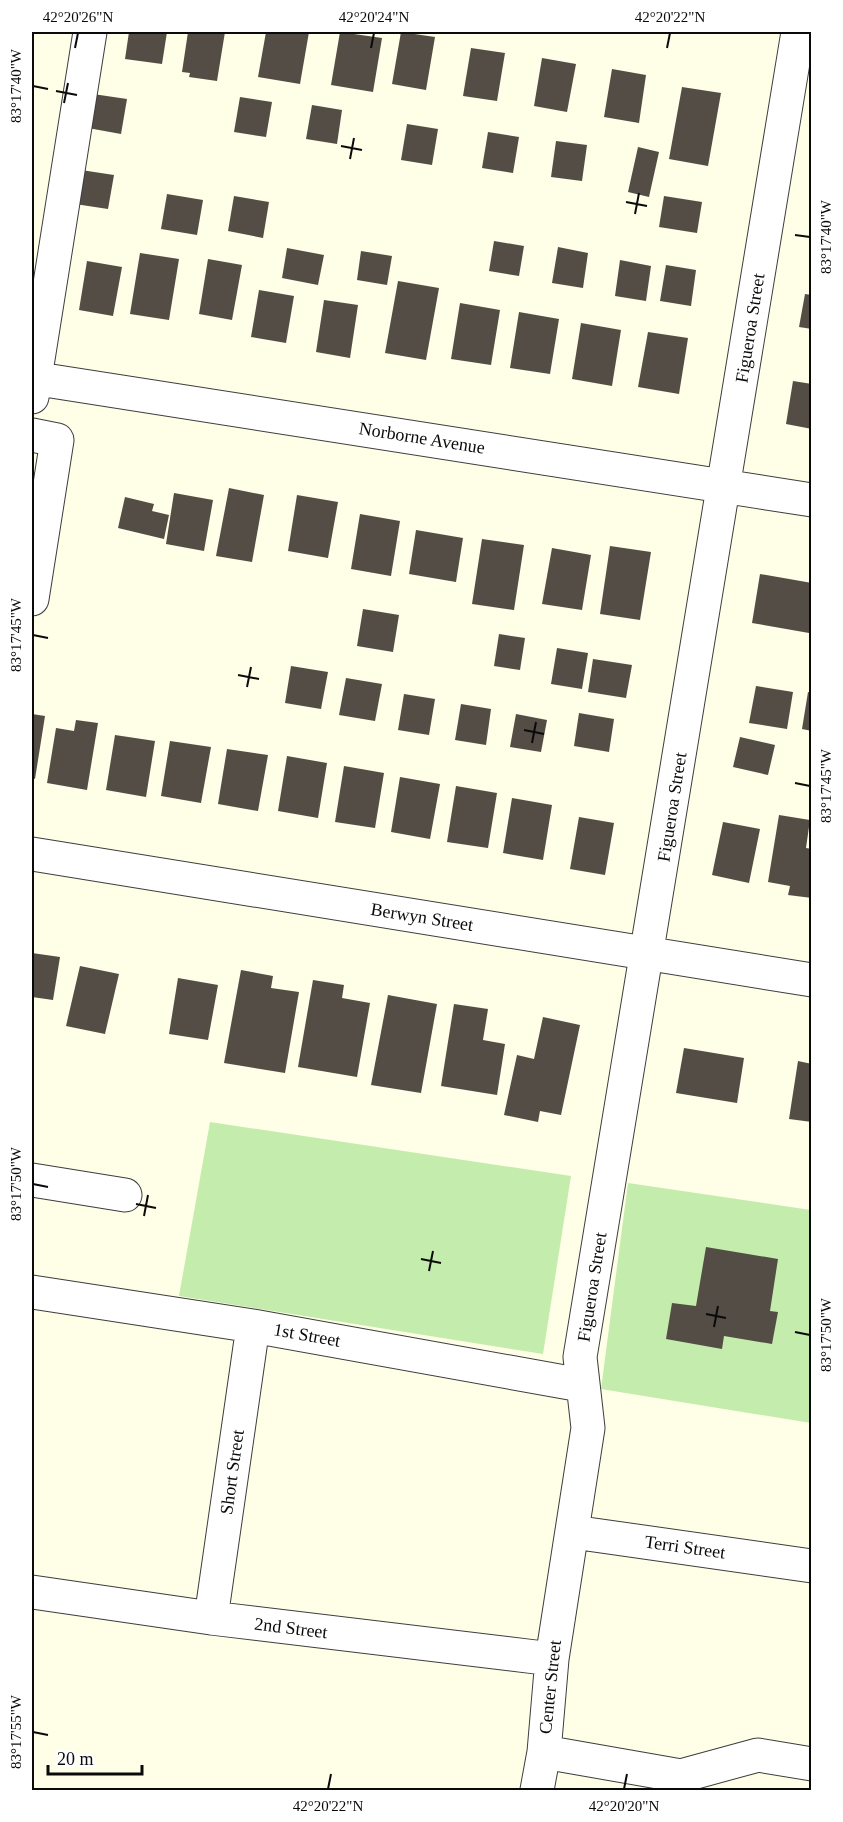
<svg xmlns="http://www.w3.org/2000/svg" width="843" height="1822" font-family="Georgia,serif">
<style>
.green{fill:#c4edad}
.building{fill:#544d45}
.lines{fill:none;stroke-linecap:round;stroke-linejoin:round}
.minor-casing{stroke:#3d3d3d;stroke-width:35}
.minor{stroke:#fff;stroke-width:33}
.ticks{fill:none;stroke:#0a0a0a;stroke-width:2}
.labels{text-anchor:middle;stroke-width:6;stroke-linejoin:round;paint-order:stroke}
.street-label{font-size:18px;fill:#0a0a0a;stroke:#fff}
.neatline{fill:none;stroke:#0a0a0a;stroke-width:2}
.ticks-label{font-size:15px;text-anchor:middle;fill:#0a0a0a}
</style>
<rect width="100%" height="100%" fill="#fffee7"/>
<!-- green -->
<path class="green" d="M210 1122 571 1176 543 1354 179 1296Z
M628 1183 811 1210V1423L601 1389Z"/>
<!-- building -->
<path class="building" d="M129 32H167L162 64 125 59Z
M188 32H225L217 81 189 77 190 73 182 72Z
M266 32H309L300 84 258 77Z
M340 32 382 38 373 92 331 85Z
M401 32 435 37 426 90 392 84Z
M471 48 505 53 497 101 463 96Z
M542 58 576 64 567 112 534 106Z
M612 69 646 75 639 123 604 117Z
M682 87 721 93 708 166 669 159Z
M93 94 127 99 121 134 88 128Z
M240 97 272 102 266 137 234 132Z
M312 105 342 110 337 144 306 139Z
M407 124 438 129 432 165 401 160Z
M488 132 519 137 513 173 482 168Z
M556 141 587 145 582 181 551 177Z
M638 147 659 152 649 197 628 192Z
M81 170 114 175 108 209 75 204Z
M167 194 203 200 197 235 161 229Z
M234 196 269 202 263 238 228 231Z
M664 196 702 202 697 233 659 227Z
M494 241 524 246 519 276 489 271Z
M558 247 588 253 583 288 552 283Z
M287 248 324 255 318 285 282 278Z
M361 251 392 256 387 285 357 280Z
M140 253 179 259 169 320 130 314Z
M208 259 242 265 232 320 199 314Z
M620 260 651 266 646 301 615 296Z
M87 261 122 267 113 316 79 310Z
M666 265 696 270 691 306 660 301Z
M398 281 439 288 426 360 385 353Z
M259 290 294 296 286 343 251 337Z
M805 294 812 295V329L799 327Z
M324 300 358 305 350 358 316 352Z
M460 303 500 310 491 365 451 359Z
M519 312 559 319 550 374 510 368Z
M581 323 621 330 612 386 572 379Z
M648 332 688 338 679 394 638 387Z
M793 381 812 384V429L786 424Z
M229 488 264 495 252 562 216 556Z
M174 493 213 500 204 551 166 544Z
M297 495 338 502 328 558 288 551Z
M125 497 154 504 152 511 169 515 164 539 118 528Z
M360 514 400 521 391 576 351 569Z
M416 530 463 538 456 582 409 574Z
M482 539 524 545 514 610 472 604Z
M610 546 651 552 640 620 600 614Z
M552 548 591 555 582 610 542 604Z
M760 574 812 583 809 633 752 623Z
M363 609 399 615 393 652 357 646Z
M499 634 525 638 520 670 494 666Z
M557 648 588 653 582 689 551 684Z
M593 659 632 665 626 698 588 692Z
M291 666 328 672 321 709 285 703Z
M346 678 382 684 375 721 339 715Z
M756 686 793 692 787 729 749 723Z
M808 692 812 693V731L802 729Z
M404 694 435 699 429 735 398 730Z
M461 704 491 709 486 745 455 740Z
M579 713 614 719 609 752 574 746Z
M32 714 45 716 35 779 32 778Z
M516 714 547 720 541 752 510 747Z
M76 720 98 723 87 790 47 783 56 728 74 731Z
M115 735 155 741 146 797 106 790Z
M740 737 775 745 768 775 733 767Z
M170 741 211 747 201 803 161 796Z
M227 749 268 755 258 811 218 804Z
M287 756 327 763 318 818 278 811Z
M344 766 384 773 375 828 335 822Z
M400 777 440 784 430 839 391 832Z
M456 786 497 793 488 848 447 842Z
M512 798 552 805 543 860 503 853Z
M779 815 810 820 806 848 812 849V898L788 895 790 886 768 882Z
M579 817 614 823 605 875 570 869Z
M723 822 760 829 749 883 712 875Z
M32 953 60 957 53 1000 32 997Z
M80 966 119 974 105 1034 66 1026Z
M241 970 273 976 271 988 299 992 285 1073 224 1063Z
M178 978 218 985 208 1040 169 1034Z
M313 980 344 985 342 998 370 1003 357 1077 298 1067Z
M388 995 437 1004 421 1093 371 1085Z
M454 1004 488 1009 483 1040 505 1044 497 1095 441 1086Z
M543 1017 580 1025 561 1115 540 1111 538 1122 504 1115 517 1055 534 1059Z
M684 1048 744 1058 737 1103 676 1093Z
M798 1061 812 1064V1122L789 1119Z
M706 1247 778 1259 770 1311 778 1312 772 1344 724 1336 722 1349 666 1339 672 1303 696 1306Z"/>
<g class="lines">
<!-- minor casing -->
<g class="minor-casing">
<path id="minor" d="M32 378 812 500
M32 397 90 32
M32 435 57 440 32 599
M32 854 812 980
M32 1180 125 1195
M32 1292 253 1326 581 1385
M573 1532 812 1566
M32 1592 211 1618 552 1659
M211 1618 253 1326
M544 1752 681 1776 758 1755 812 1764
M537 1790 544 1752 552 1659 588 1428 580 1357 798 32"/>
</g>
<!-- minor -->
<use href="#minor" class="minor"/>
</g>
<!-- ticks -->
<path class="ticks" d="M75 48 78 33M371 48 374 33M667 48 670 33M33 86 48 89M56 91 77 95M64 103 68 83M341 146 362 150M350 159 354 138M626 202 647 206M635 214 639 193M795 235 810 237M33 635 48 638M238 675 259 679M247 687 251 667M524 730 544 734M532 743 536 722M795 783 810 786M33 1184 48 1187M136 1204 156 1208M144 1216 148 1195M421 1259 441 1263M429 1271 433 1251M706 1314 726 1318M714 1327 718 1306M795 1332 810 1335M33 1732 48 1735M328 1789 331 1774M624 1789 627 1774"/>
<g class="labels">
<!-- street labels -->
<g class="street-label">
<text transform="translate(750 328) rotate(-81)" y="6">Figueroa Street</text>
<text transform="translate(422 438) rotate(9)" y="6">Norborne Avenue</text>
<text transform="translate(672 807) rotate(-81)" y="6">Figueroa Street</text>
<text transform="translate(422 917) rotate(9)" y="6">Berwyn Street</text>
<text transform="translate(592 1287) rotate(-81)" y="6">Figueroa Street</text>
<text transform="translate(307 1335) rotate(10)" y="6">1st Street</text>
<text transform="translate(232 1472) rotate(-82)" y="6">Short Street</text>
<text transform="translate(685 1547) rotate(8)" y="6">Terri Street</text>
<text transform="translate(291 1628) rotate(7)" y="6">2nd Street</text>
<text transform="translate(550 1687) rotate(-84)" y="6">Center Street</text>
</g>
</g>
<!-- border -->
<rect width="843" height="1822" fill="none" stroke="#ffffff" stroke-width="66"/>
<!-- scale -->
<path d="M48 1765v9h94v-9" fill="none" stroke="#0a0a0a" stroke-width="3"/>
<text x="57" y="1765" font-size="18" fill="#0a0a0a" stroke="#ffffff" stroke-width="4.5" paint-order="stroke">20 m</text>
<rect x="33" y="33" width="777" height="1756" class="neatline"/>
<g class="ticks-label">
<text x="78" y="22">42°20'26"N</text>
<text x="374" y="22">42°20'24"N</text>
<text x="670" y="22">42°20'22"N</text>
<text transform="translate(16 86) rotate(-90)" y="5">83°17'40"W</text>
<text transform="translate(826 237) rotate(-90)" y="5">83°17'40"W</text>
<text transform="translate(16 635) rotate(-90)" y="5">83°17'45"W</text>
<text transform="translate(826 786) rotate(-90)" y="5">83°17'45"W</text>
<text transform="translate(16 1184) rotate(-90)" y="5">83°17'50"W</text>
<text transform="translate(826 1335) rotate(-90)" y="5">83°17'50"W</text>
<text transform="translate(16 1732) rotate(-90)" y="5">83°17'55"W</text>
<text x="328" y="1811">42°20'22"N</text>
<text x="624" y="1811">42°20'20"N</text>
</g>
</svg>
